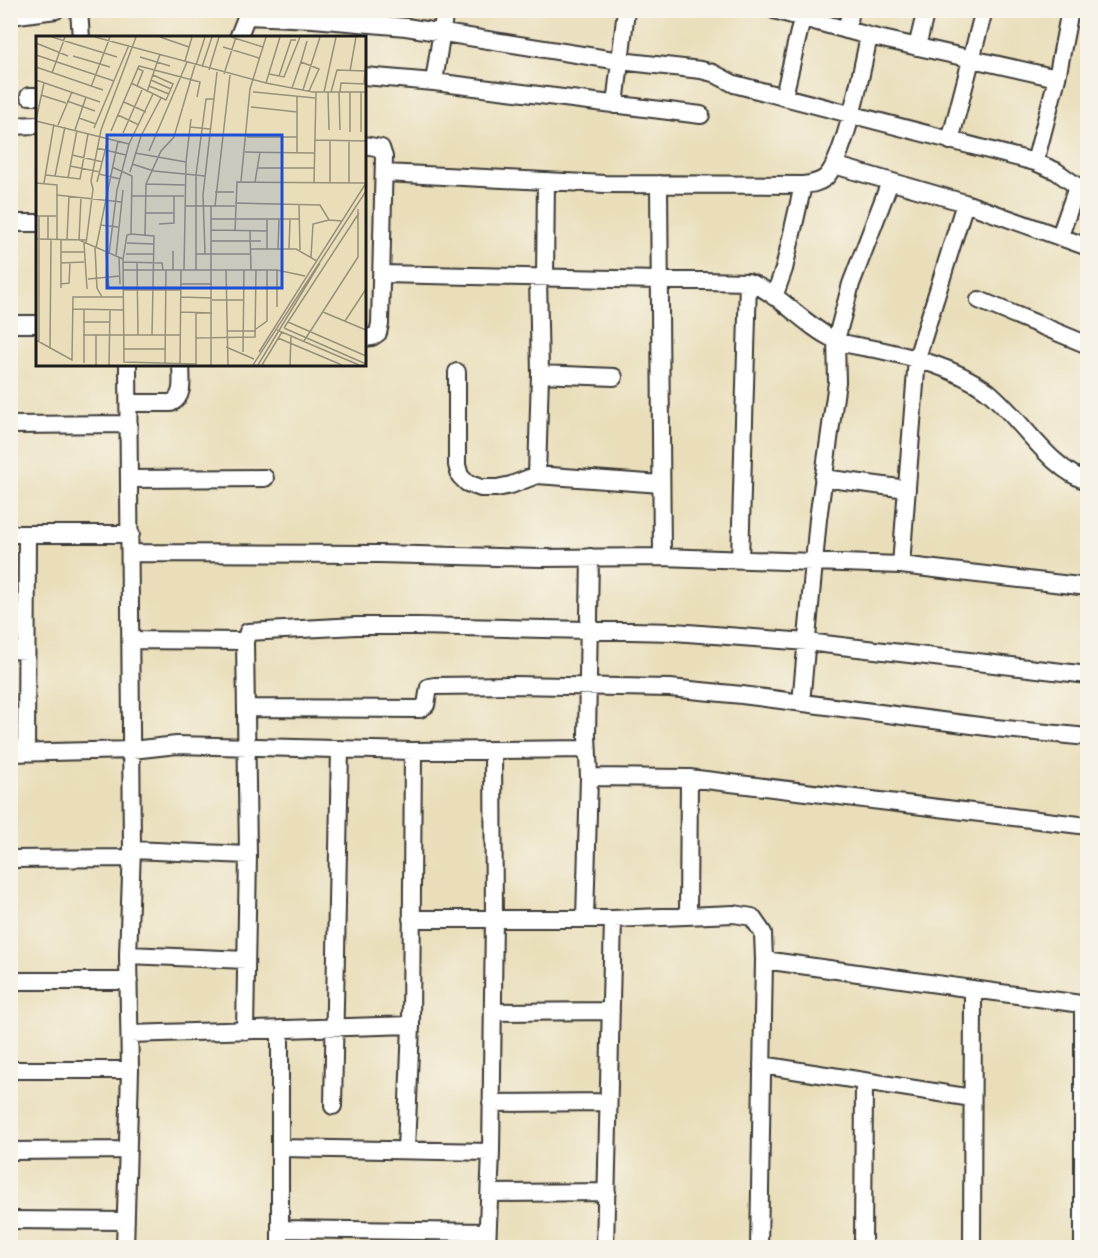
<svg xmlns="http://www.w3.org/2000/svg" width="1098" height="1258" font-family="Sriracha,sans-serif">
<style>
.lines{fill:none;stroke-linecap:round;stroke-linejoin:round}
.street-casing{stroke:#3b3934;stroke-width:20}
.street{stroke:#fff;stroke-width:16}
.inset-road{fill:none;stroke:#97907a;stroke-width:1.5}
.view{fill:#1d4ed8;fill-opacity:0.15;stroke:#1d4ed8;stroke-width:3}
.inset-edge{fill:none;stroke:#1c1c1c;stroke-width:3}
</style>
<rect width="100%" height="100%" fill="#f7f3e8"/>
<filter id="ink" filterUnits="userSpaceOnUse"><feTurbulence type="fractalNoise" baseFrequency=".0167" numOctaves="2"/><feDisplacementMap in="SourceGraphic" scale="12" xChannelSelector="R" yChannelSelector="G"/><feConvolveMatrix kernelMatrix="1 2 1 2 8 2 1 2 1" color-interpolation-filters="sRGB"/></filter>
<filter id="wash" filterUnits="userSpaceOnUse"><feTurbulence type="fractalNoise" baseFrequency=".008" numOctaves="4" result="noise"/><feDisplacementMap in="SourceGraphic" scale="24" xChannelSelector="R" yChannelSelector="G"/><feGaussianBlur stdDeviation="1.35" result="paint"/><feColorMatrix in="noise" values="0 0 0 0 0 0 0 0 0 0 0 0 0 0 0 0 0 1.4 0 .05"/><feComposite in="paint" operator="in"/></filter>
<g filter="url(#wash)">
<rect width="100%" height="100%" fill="#e9deb9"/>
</g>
<g filter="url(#ink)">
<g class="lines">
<!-- street casing -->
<g class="street-casing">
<path id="street" d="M79 10 81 38
M774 10 869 36 1057 78
M10 16 56 10
M247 16 313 19 406 27 620 61 701 70 713 73 734 84 1035 162 1056 171 1088 194
M846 30 851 10
M238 38 249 10
M917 47 926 10
M364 76 434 82 701 115
M434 82 445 10
M29 96H38
M784 96 804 10
M615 105 626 10
M10 126 38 125
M950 141 984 10
M364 145 381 148 384 157 380 324 378 333 372 337 364 338
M1035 162 1057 78 1070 10
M834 165 965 203 1088 247
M384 173 605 184 803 185C812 184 818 183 825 178 845 160 863 65 869 36
M659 184 662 557
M10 223H38
M1060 236 1077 187
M382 274 748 282C780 293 803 325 835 340 848 346 866 347 880 350 916 358 955 368 986 390 1018 414 1050 471 1088 481
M545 277 546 181
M774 297 784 269 803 185
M979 300 1088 345
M10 324H38
M457 372V465L460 476 467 483 481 488H497L511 485 537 475 661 484
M540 374 614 377
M129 403H171C185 397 181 378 181 364
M10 425 129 424
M537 475 540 374 538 277
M823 478 907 489
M130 479 265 478
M10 534H131
M131 553 379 554 541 558 662 557 901 565 1088 587
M740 560 748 282
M901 565 917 358 965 203
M132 640 245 641
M10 650 26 651
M801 703 818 519 837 382 836 340 851 284 890 182
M246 708 420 709 426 705 429 687 435 686 514 685 670 688 742 695 995 728 1088 737
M10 753 132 750 177 745 413 751 587 749
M26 753 27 535
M589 777 689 778 1088 826
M132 850 248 855
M10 859 131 858
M688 914 689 778
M585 918 589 777 587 736 590 557
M411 919H613L734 914 752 917 763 933 764 960 759 1248
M128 955 246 960
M764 960 1088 1005
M10 981H129
M1083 1004V1248
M493 1012 611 1011
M280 1029V1248
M245 1031 248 855 245 641 248 632 356 626H416L674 632 807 642 1088 675
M130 1034 411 1025
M762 1065 972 1098
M10 1070H130
M491 1103 608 1102
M333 1106 340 749
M280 1148 491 1152
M406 1150 411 1025 413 751
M10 1151 127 1150
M490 1193 607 1192
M10 1220 126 1221
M280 1229 487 1232
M125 1248 130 1070 128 955 132 850 128 364
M487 1248 491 1152 494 918 493 751
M605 1248 613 919
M863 1248 864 1081
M972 1248 973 989"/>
</g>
<!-- street -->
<use href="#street" class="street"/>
</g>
</g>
<!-- overview -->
<g transform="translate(36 36)">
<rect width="330" height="330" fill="#e9deb9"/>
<path class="inset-road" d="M16 1 81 21M59 1 230 47 277 56H330M124 1 153 11M195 1 227 11M271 5 265 26 283 33 273 55M0 7 32 20M187 11 223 22M0 19 78 45M37 20 74 31M104 21 134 30M149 25 156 1M160 29 169 1M0 31 67 54M166 31 176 1M173 34 183 1M314 35 320 1M16 37 29 1M188 38 200 1M233 38 248 41 264 1M243 40 255 4H260M0 44 64 66M115 44 135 53M95 47 130 64 137 48 117 39M230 47 244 1M328 47 330 25M101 50 107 35 101 32M113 50 133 58M55 51 74 1M256 52 265 26M267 54 284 1M111 56 124 18M217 56 279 62M288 56 300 1M292 56 293 94M295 56 301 34 330 35M303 56 304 94M304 56 305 47 330 48M314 56V96M325 56V96M5 59 30 67M31 65 59 75M88 66 110 76M215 71 261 76M82 79 103 89M43 82 60 88M0 84 8 47M0 85 93 108M22 89 36 56M154 91 174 93M58 92 93 9M39 94 50 61M75 95 103 30 164 46 161 61M87 97 106 54M211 101H261M279 104 330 105M313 104V147M61 112 90 119M113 115 151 26M209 116 279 117M99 117 150 126M261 117V60M36 119 67 126M96 128 118 135 169 140M34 130 64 136M76 131 96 140 95 198 91 199 87 223 88 326 160 328V276M221 132H279M94 136 105 100 125 62M63 138 84 143M10 139 44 143 52 98M19 140 29 91M32 142 41 94M205 145 214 53 230 1M61 146 72 103M219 146 224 116M0 147 21 149V203M8 147 18 88M278 147 280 56M294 147V104M110 148 149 149M179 156H198M21 159 85 166M96 160H148M45 161 43 204 87 223M199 167 284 169 293 184 306 185M263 168 264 214M149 170H199M179 170 194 39M109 177H137M0 180H20M12 180V203M175 183H263M123 188 138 187V160M64 189 82 191M175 194 231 195M199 195 201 146 330 147M214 195 215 234M95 198 118 200 116 299M109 199 110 148 125 115 138 101 159 29M0 203 51 204M31 203 33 160M175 205H225M48 207 51 253M91 207 118 208M50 208 57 153 55 145 65 94 100 1M59 211 61 252 66 261M60 212 82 105M214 213H260L281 225M231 213V184M242 213 243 184M253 213 254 184M137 215V234M25 216H48M70 217 73 252M73 218 81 154 93 108 117 58M90 218H117M160 218H214M169 218 167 159 181 36M80 220 87 154M83 221 84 248M275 221 277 188 293 184M87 226 126 227 127 234M101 226 102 299M25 227 48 226M88 234H241L269 240M148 234 150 126 155 83M160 234V139L170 63H178M190 234 192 329M52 243 84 240M25 248 33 247 34 227M145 248H176M25 252V203M88 254H145M145 261 176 262M176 264H208M241 271V234M37 273 88 274M145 276 176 277M287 276 330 294M309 285 330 253M47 286H73M252 286 330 320M248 292 323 177M248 292 330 328M220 293 231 285V234M241 294 323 329M191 295H220M47 299H145M160 302 219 301 220 234M242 302 306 329M0 304 36 324 37 261H88M268 305 322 221V173M3 306V180M190 311 218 323M14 313 15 203M88 313H130M207 316 208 234M223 316 330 147M48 327V273M129 327 130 234M144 327 145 234M60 329V299M73 329 74 274M175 329V170M217 329 330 155M222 329 284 227M226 329 246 296M254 329 255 299"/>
<path class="view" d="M71 99H246V252H71Z"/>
<rect width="330" height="330" class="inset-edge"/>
</g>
<!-- margin -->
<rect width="1098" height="1258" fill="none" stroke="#f7f3e8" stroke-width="36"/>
</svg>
